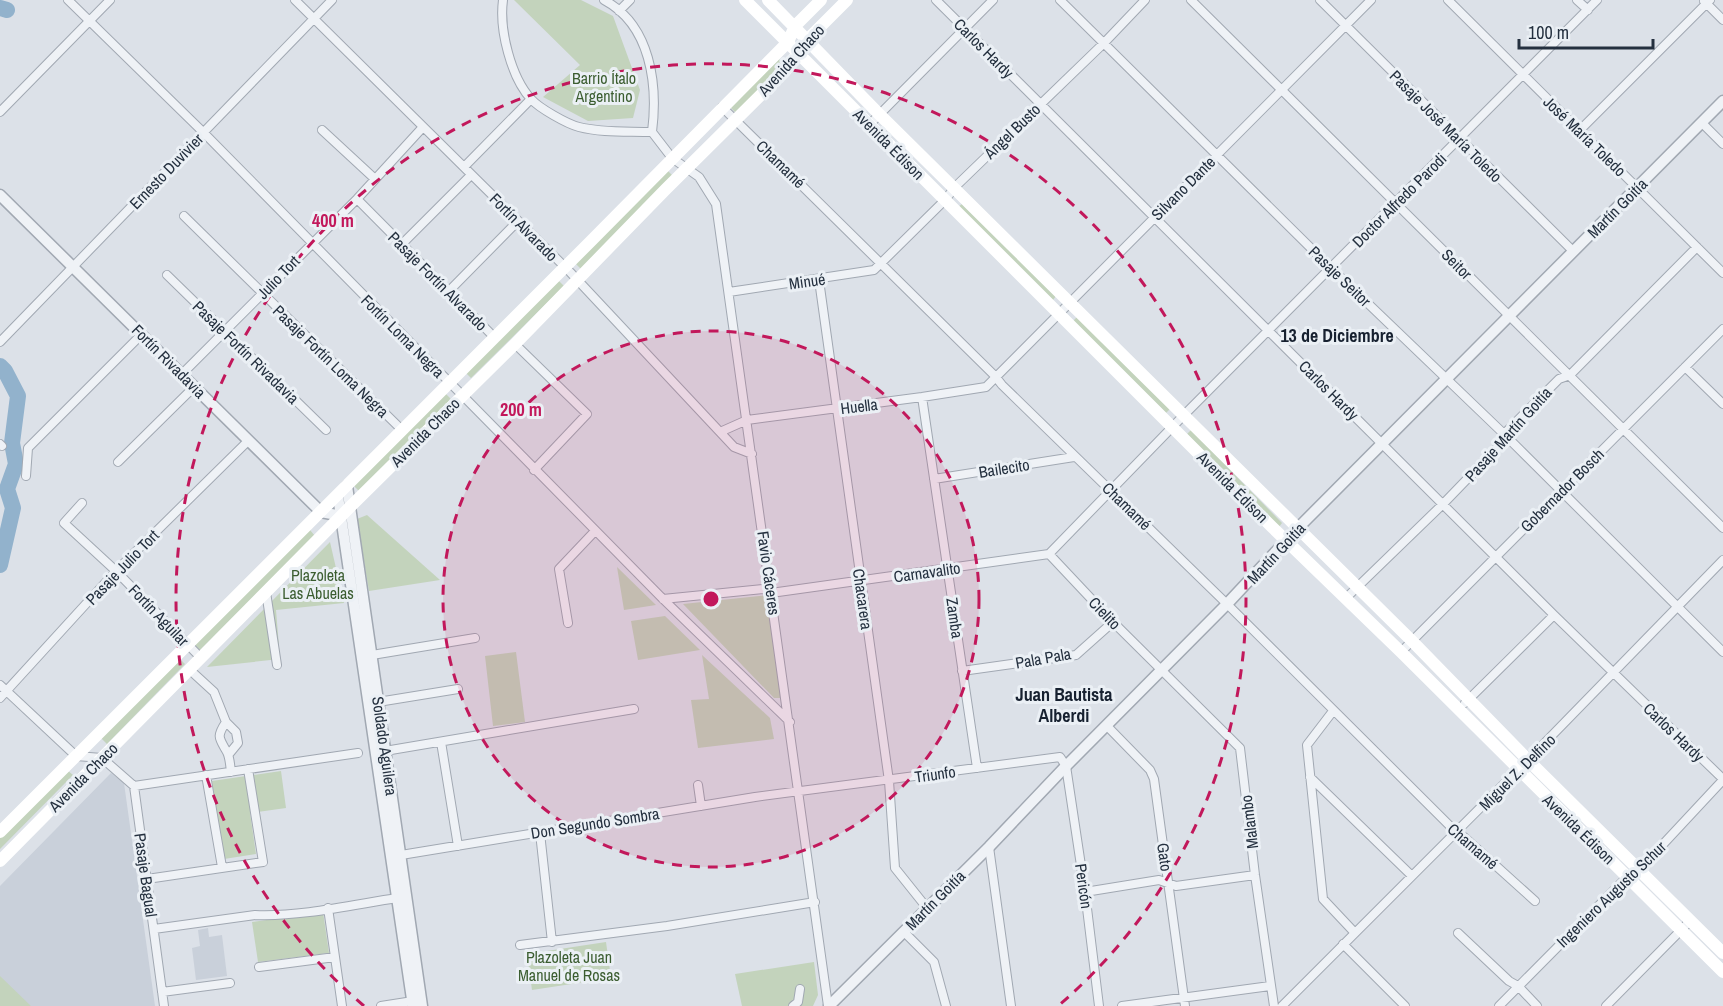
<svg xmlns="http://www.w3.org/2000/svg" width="1723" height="1006" font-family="'Archivo Narrow',sans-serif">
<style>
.built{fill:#c9d0da}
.green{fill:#c3d3bc}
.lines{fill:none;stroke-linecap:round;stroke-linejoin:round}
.river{stroke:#92b2cc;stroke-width:16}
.minor-casing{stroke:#a1a8b2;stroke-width:10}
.tertiary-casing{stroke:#a1a8b2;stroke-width:13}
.minor{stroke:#eff2f6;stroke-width:8}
.tertiary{stroke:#eff2f6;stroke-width:10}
.secondary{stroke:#fff;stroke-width:12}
.ring{fill:none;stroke:#c2185b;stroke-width:3;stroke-dasharray:10 8}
.labels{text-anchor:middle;stroke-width:6;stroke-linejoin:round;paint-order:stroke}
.street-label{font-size:16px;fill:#24303f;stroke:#ebf0f5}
.park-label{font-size:16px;fill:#3b5d30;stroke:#ebf0f5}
.neighbourhood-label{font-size:18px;font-weight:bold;fill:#172130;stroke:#ebf0f5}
.centre{fill:#c2185b;stroke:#ebf0f5;stroke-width:3}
.ring-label{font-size:18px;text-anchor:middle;font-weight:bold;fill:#c2185b;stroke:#ebf0f5;stroke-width:6;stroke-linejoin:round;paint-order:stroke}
</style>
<rect width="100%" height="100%" fill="#dce1e8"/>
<!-- built -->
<path class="built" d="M111 773 124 783 155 1006H0V886Z
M208 928 209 937 222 935 227 976 196 980 192 948 200 946 198 930Z"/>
<!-- green -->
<path class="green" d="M514 0H581L613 16 640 90 633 118 588 121 543 97 580 65Z
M779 59 785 65 736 113 730 107Z
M668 171 674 177 581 269 575 263Z
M962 204 1056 296 1053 300 958 207Z
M558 280 564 286 471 378 465 372Z
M1077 317 1170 409 1166 413 1073 321Z
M445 393 451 399 359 491 353 485Z
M1191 430 1282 523 1279 527 1187 434Z
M367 515 440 580 369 591 357 519Z
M310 530 315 536 200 650 194 644Z
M330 542 344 603 276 610 280 659 207 667Z
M617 567 656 605 624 610Z
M768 595 781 698H774L683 604Z
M665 616 700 650 638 660 631 621Z
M516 652 525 722 493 726 485 656Z
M702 655 770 718 774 739 698 748 691 700 709 699Z
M179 658 185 664 107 744 101 738Z
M67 770 73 775 0 849V838Z
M281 771 286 808 250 813 256 854 224 859 212 781Z
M323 912 329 953 258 962 252 922Z
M606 942 611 978 532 990 527 954Z
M814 962 818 995 813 1006H742L735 974Z
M0 976 31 1006H0Z"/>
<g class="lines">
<!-- river -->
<path class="river" d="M0 8 7 10
M0 366 5 371 18 396 12 443 16 464 7 489 13 508 0 565"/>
<!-- minor casing -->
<g class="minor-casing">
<path id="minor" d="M68 0 203 132 663 599 790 722
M295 0 570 272 734 447 752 454
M503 0C499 30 511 77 531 99 539 108 567 124 579 127 602 133 628 131 652 132
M604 0C651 25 658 85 652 132L672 158 699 177 716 204 828 1006
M936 0 1554 615 1723 779
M1060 0 1331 268 1504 434 1723 652
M1191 0 1723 528
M1320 0 1573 251
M1448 0 1723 273
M1577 0 1588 10
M1704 1 1723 20
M619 11 630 0
M722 107 995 376 1002 385 1227 604 1456 832 1464 837 1535 901
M0 112 110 0
M1702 123 1723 144
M870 124 993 0
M322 130 375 179
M1580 130 1710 0
M464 167 531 99
M357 199 495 338
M184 216 401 429
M401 245 471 175
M167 275 326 430
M819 280 889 781 895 868 927 908
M449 291 518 221
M729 292 874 270 945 200 955 187 1104 43 1145 0
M0 342 332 0
M515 344 587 414 534 470
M1685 367 1723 404
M182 374 357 199 423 127
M922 397 977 768
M720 432 747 420 922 397 986 387 1371 0
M0 444 2 446
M118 462 195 386
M26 476 28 448 142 334
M934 479 1074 457
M82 503 64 523 116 571 201 658
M1049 554 1183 416 1597 0
M1049 554 1113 622 1240 748 1255 875 1274 1006
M266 592 277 665
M1346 598 1443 504 1500 445 1504 434 1559 379 1570 375 1697 247
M663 599 763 589 771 593 1049 554
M568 623 559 569 595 531
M1401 652 1723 329
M372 655 475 638
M190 670 214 692 226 722C216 737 219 738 227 752 230 758 230 765 231 772
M962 671 1076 655 1113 622
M0 685 76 756 102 758 134 786 164 1006
M0 698 116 571 248 441
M378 702 458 689
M1465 703 1554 615
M1333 711 1307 745 1323 899 1355 933
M226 722 236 732 238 743 229 754
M1107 726 1150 770 1154 779 1185 1006
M441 742 458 846
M379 752 634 709
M206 775 222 867
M1310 777 1412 876
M698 785 701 806
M134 786 358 753
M540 833 552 942
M989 847 1011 1006
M395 856 755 797 1060 757 1066 766 1085 892 1099 1006
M147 879 263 862 248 769
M1085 892 1159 880 1176 886 1255 875
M328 908 342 1006
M154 929 255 915C299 917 352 905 397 898
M904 932 934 962 946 1006
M1458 933 1509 981 1518 986 1537 1006
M1343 944 1405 1006
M520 945 667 926 815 902
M259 967 335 957
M162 992 230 983
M381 1006 413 1001
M793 1006 798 1002 800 989
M1122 1006 1270 986
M1282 1006 1528 760 1723 560
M1499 1006 1628 876 1639 870 1723 780
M1606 1006 1690 921"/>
</g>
<!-- tertiary casing -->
<g class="tertiary-casing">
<path id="tertiary" d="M0 195 321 512 342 516
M347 486 422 1006
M338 496 413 1006
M829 1006 989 847 1066 766 1227 604 1297 529 1723 101"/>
</g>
<!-- minor -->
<use href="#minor" class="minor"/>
<!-- tertiary -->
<use href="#tertiary" class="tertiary"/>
<!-- secondary -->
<path class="secondary" d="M745 0 1272 527 1401 652 1723 972
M768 0 879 114 1412 641 1528 760 1723 953
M0 832C198 635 394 438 591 241 657 175 722 108 788 42L795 26 821 0
M0 861 350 507 515 344 666 189 786 70 806 41 847 0"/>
</g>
<!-- distance rings -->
<circle cx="711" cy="599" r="268" fill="#c2185b" fill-opacity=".12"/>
<g class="ring">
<circle cx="711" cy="599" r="268"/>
<path d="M364 1006A535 535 0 1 1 1058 1006"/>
</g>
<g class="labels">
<!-- street labels -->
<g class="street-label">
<text transform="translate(984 48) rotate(45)" y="6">Carlos Hardy</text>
<text transform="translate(791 60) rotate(-48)" y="6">Avenida Chaco</text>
<text transform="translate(1446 126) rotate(45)" y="6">Pasaje José María Toledo</text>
<text transform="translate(1012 131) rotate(-44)" y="6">Ángel Busto</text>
<text transform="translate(1585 136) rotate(44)" y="6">José María Toledo</text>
<text transform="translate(889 144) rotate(45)" y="6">Avenida Édison</text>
<text transform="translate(781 164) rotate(44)" y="6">Chamamé</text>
<text transform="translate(166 171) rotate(-46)" y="6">Ernesto Duvivier</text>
<text transform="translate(1183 188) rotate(-45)" y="6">Silvano Dante</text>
<text transform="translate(1399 200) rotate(-45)" y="6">Doctor Alfredo Parodi</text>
<text transform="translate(1617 208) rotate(-45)" y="6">Martín Goitía</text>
<text transform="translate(524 227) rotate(45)" y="6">Fortín Alvarado</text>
<text transform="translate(1457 264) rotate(45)" y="6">Seitor</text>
<text transform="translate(1340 276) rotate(44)" y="6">Pasaje Seitor</text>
<text transform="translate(278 277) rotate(-46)" y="6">Julio Tort</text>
<text transform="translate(438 281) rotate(45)" y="6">Pasaje Fortín Alvarado</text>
<text transform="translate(807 281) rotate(-8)" y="6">Minué</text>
<text transform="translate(403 336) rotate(45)" y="6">Fortín Loma Negra</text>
<text transform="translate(246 352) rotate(44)" y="6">Pasaje Fortín Rivadavia</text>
<text transform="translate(169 361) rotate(45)" y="6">Fortín Rivadavia</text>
<text transform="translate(331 361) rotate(44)" y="6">Pasaje Fortín Loma Negra</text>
<text transform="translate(1329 390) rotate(45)" y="6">Carlos Hardy</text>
<text transform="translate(859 406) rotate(-7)" y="6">Huella</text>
<text transform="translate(425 432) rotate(-45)" y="6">Avenida Chaco</text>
<text transform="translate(1508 434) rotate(-48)" y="6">Pasaje Martín Goitía</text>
<text transform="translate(1004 468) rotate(-9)" y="6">Bailecito</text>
<text transform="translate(1233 487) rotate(45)" y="6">Avenida Édison</text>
<text transform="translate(1562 490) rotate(-45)" y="6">Gobernador Bosch</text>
<text transform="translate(1127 506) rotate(44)" y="6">Chamamé</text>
<text transform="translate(1276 553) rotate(-47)" y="6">Martín Goitía</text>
<text transform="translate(122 567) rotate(-46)" y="6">Pasaje Julio Tort</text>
<text transform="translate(927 572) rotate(-8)" y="6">Carnavalito</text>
<text transform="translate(769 573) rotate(82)" y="6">Favio Cáceres</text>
<text transform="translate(863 599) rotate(82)" y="6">Chacarera</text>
<text transform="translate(1105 613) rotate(46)" y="6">Cielito</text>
<text transform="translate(159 615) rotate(46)" y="6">Fortín Aguilar</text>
<text transform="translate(955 618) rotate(82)" y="6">Zamba</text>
<text transform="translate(1043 658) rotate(-10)" y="6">Pala Pala</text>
<text transform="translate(1674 732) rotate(44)" y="6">Carlos Hardy</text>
<text transform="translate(385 746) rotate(82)" y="6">Soldado Aguilera</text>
<text transform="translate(1517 772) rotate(-45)" y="6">Miguel Z. Delfino</text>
<text transform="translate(935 774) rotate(-8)" y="6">Triunfo</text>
<text transform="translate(83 777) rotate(-45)" y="6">Avenida Chaco</text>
<text transform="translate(1249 822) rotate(-97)" y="6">Malambo</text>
<text transform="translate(595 823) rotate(-9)" y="6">Don Segundo Sombra</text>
<text transform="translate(1579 829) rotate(44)" y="6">Avenida Édison</text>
<text transform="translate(1473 846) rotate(41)" y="6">Chamamé</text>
<text transform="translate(1165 857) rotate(82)" y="6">Gato</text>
<text transform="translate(146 875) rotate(82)" y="6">Pasaje Bagual</text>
<text transform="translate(1084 886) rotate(82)" y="6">Pericón</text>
<text transform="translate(1611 894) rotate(-44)" y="6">Ingeniero Augusto Schur</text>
<text transform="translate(935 900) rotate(-45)" y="6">Martín Goitía</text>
</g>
<!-- park labels -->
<g class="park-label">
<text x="604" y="84">Barrio Ítalo<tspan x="604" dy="18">Argentino</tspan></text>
<text x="318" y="581">Plazoleta<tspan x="318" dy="18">Las Abuelas</tspan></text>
<text x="569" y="963">Plazoleta Juan<tspan x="569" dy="18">Manuel de Rosas</tspan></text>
</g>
<!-- neighbourhood labels -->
<g class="neighbourhood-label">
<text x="1337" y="342">13 de Diciembre</text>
<text x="1064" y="701">Juan Bautista<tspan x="1064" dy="21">Alberdi</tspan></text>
</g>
</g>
<circle cx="711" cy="599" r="9" class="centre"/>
<g class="ring-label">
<text x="333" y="227">400 m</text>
<text x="521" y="416">200 m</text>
</g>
<!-- scale -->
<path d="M1519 39v9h134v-9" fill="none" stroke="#24303f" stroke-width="3"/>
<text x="1528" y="39" font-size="18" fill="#24303f" stroke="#ebf0f5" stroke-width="4.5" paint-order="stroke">100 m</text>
</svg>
